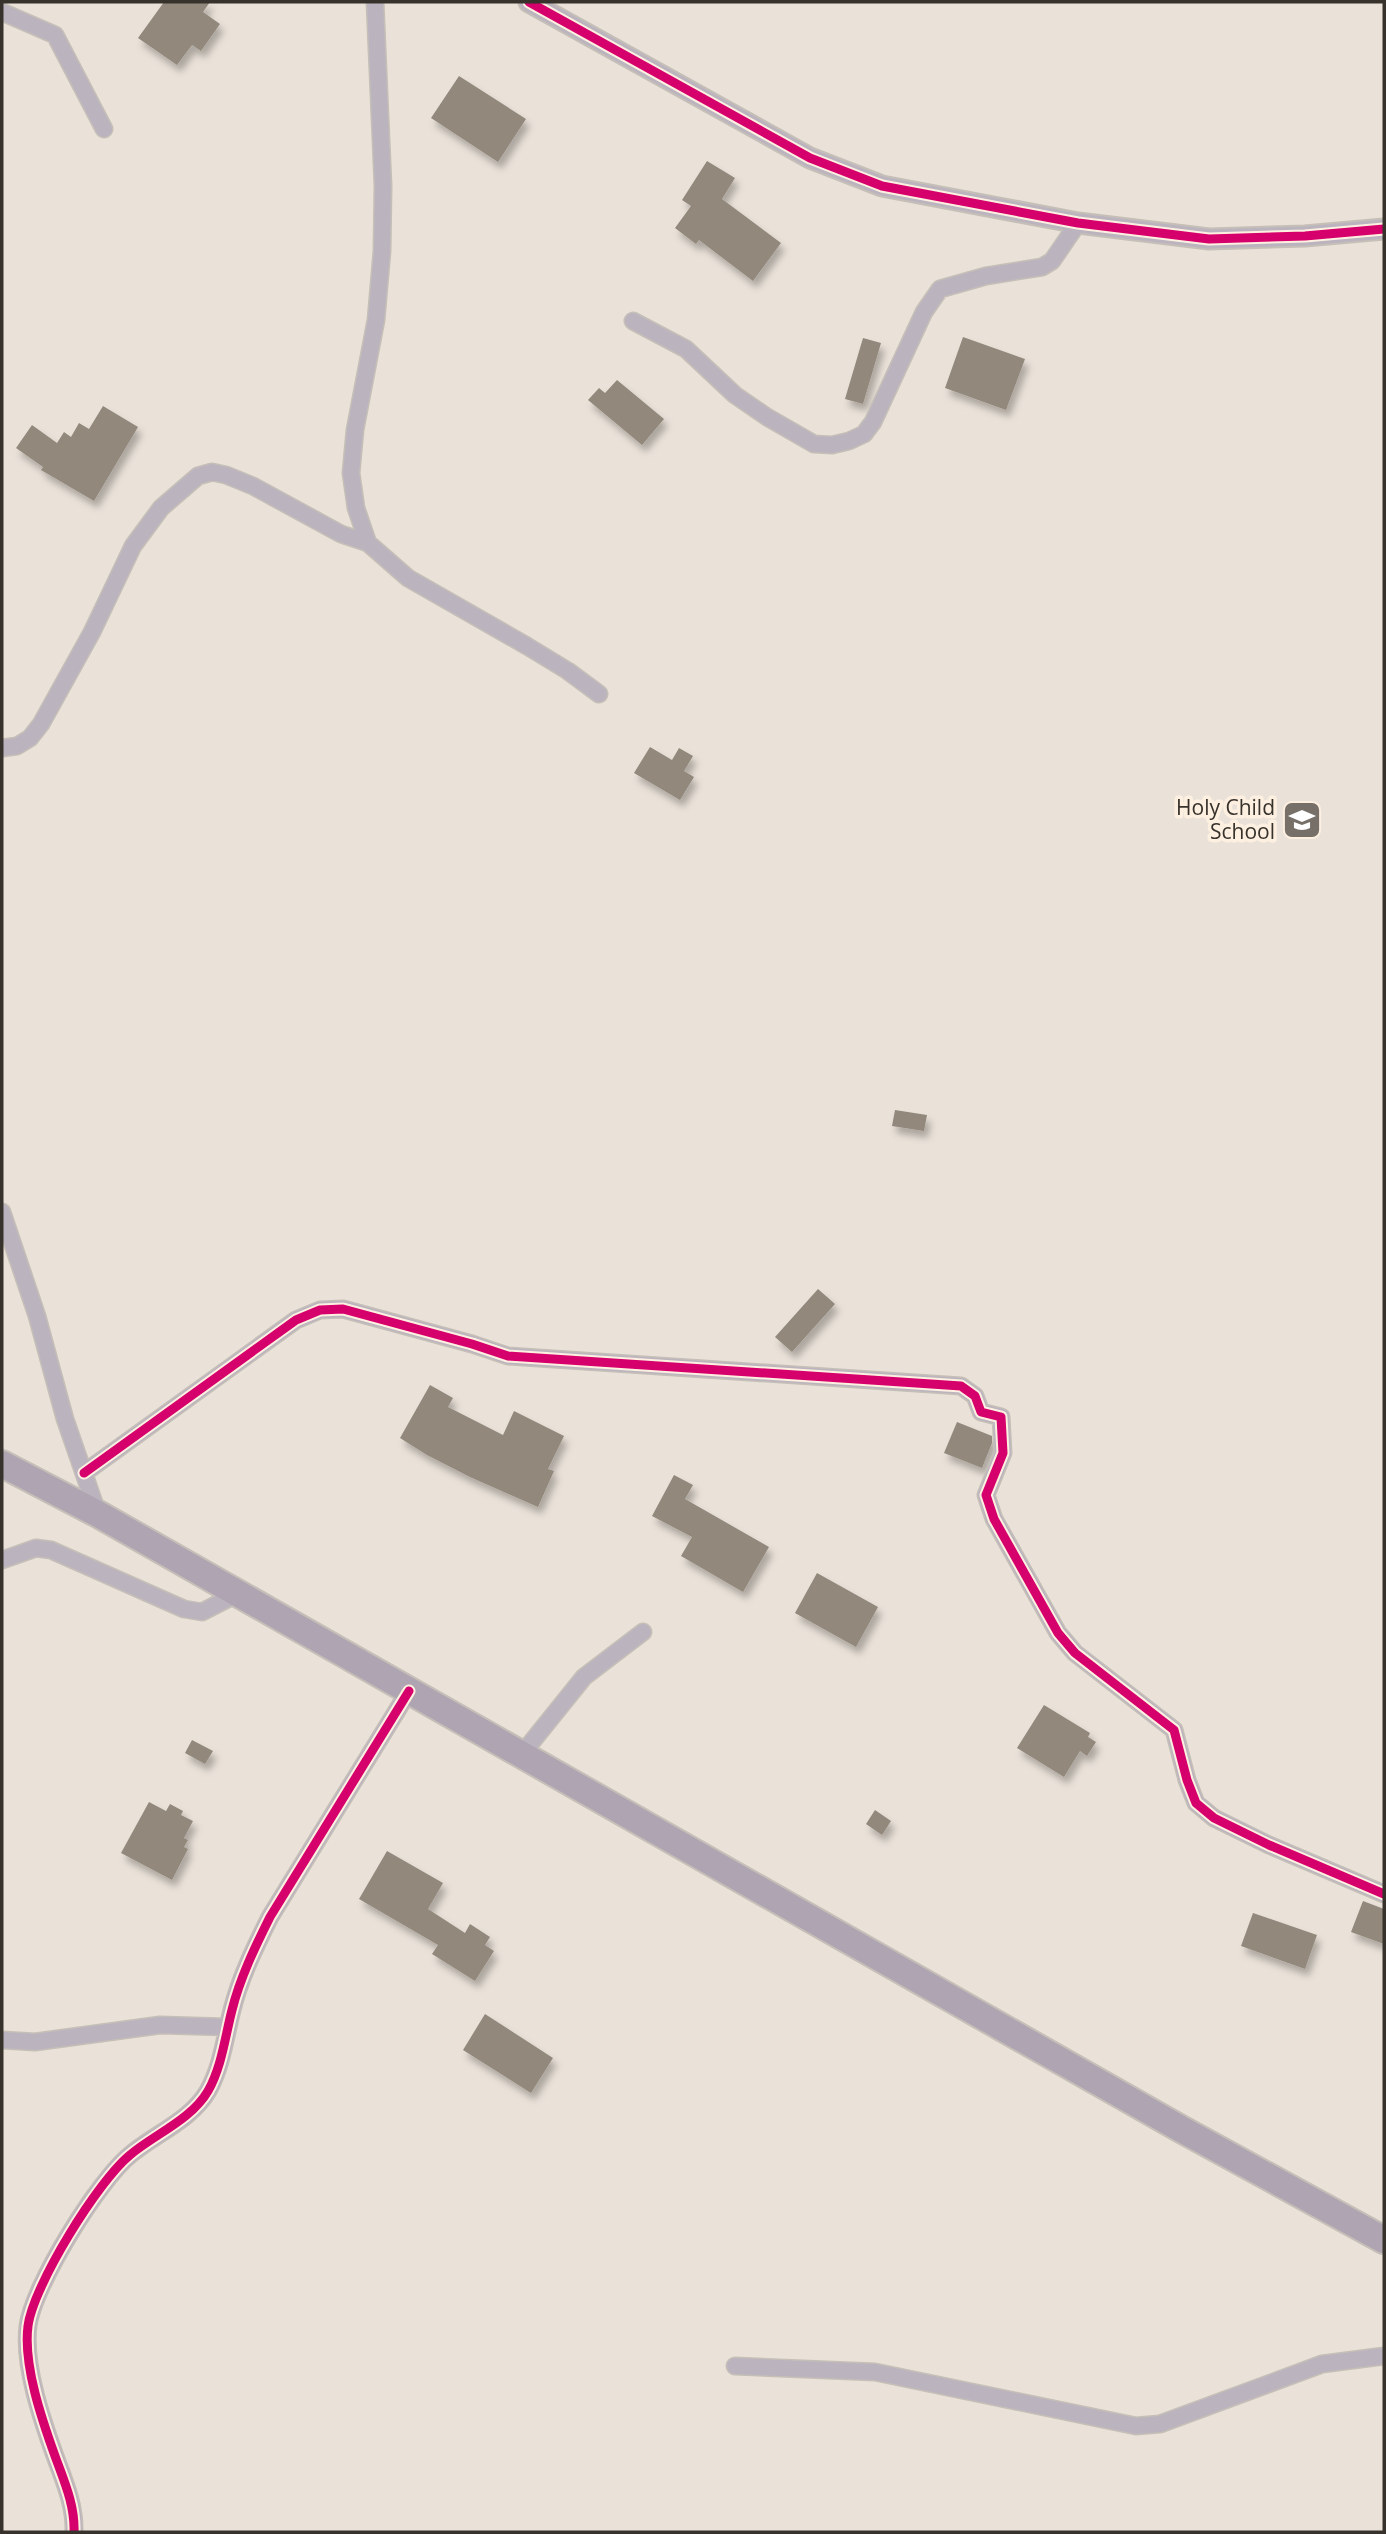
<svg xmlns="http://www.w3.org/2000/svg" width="1386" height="2534" font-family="'Open Sans',sans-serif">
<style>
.building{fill:#92887c;filter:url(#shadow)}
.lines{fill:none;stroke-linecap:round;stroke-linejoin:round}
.minor-casing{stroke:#c5bfb8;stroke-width:19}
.tertiary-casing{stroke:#c5bfb8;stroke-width:23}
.trunk-casing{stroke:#c5bfb8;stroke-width:30}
.minor{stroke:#bbb4bf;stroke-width:16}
.tertiary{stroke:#bbb4bf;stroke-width:19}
.trunk{stroke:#afa5b2;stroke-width:26}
.cycleway-casing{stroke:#fdf0e0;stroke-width:13}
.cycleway{stroke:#d6006c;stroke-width:9}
.labels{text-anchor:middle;stroke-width:7;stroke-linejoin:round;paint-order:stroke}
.poi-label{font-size:21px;fill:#37322c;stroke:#fdf0e0;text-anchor:end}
</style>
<defs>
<filter id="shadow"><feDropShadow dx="4" dy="7" stdDeviation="3.5" flood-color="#0004"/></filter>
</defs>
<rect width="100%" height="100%" fill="#eae2d9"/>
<!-- building -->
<path class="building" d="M164 2H210L203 12 220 24 201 51 192 45 177 65 138 38Z
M459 76 526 119 498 162 431 118Z
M707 161 735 178 722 199 781 243 753 281 699 240 696 244 675 228 691 206 682 200Z
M963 337 1025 359 1006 410 945 388Z
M863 338 881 343 863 404 845 399Z
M617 380 664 419 642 445 588 400 599 388 605 393Z
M103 406 138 427 94 501 41 470 43 467 16 448 32 425 57 443 64 432 71 437 79 423 89 429Z
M650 747 672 760 679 748 693 756 684 771 694 777 680 800 634 773Z
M895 1110 927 1115 924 1131 892 1126Z
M818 1289 835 1304 792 1352 775 1337Z
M430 1385 453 1398 448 1407 503 1435 514 1411 564 1436 548 1469 554 1471 538 1507 470 1477 427 1455 400 1438Z
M957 1422 992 1436V1443L982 1468 944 1453Z
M674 1475 693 1485 685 1499 769 1547 743 1592 681 1556 692 1537 652 1516Z
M817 1573 878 1607 856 1647 795 1613Z
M1044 1705 1090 1733 1088 1737 1096 1742 1087 1756 1080 1751 1064 1777 1017 1748Z
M192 1740 213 1751 205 1764 185 1753Z
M149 1802 166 1811 170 1804 183 1811 181 1815 193 1821 184 1838 188 1840 184 1847 188 1849 172 1880 121 1853Z
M875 1810 891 1821 882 1835 866 1824Z
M387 1851 443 1883 428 1909 465 1933 470 1924 490 1937 485 1945 494 1951 475 1981 432 1954 438 1945 359 1899Z
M1363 1901 1384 1909V1944L1351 1932Z
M1253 1913 1317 1935 1305 1969 1241 1946Z
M485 2014 553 2058 531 2093 463 2050Z"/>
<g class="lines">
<!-- minor casing -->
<g class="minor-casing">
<path id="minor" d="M375 2 383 186 382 251 376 320 355 430 351 473 356 508 368 543 408 578 527 646 568 671 599 694
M2 12 55 35 104 129
M633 321 686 349 735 395 767 417 814 444 832 445 849 441 864 434 873 422 924 312 940 289 986 276 1042 267 1052 261 1078 223
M2 748 17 746 30 738 41 724 92 632 133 546 161 508 198 476 212 472 226 475 253 486 341 534 368 543
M2 1212 37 1316 65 1419 98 1514
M84 1473 296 1320 320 1310 343 1309 472 1344 508 1356 961 1386 975 1396 981 1412 1001 1417 1003 1453 986 1495 994 1519 1058 1633 1075 1653 1174 1730 1187 1780 1196 1803 1214 1818 1269 1845 1384 1894
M2 1560 36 1548 51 1550 184 1609 202 1612 237 1594
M522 1754 584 1677 643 1632
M2 2040 35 2042 160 2025 228 2027
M735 2366 875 2372 1136 2426 1160 2424 1322 2364 1384 2356
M74 2532C75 2505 64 2481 55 2456 42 2420 23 2365 28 2326 33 2286 98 2181 130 2155 155 2134 191 2120 208 2091 222 2066 225 2037 232 2010 240 1978 255 1947 270 1917L409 1691"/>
</g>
<!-- tertiary casing -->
<g class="tertiary-casing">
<path id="tertiary" d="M529 2 810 158 882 186 1078 223 1209 239 1305 236 1384 229"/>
</g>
<!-- trunk casing -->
<g class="trunk-casing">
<path id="trunk" d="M2 1464 98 1514 1181 2129 1384 2240"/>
</g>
<!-- minor -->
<use href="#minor" class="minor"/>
<!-- tertiary -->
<use href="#tertiary" class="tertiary"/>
<!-- trunk -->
<use href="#trunk" class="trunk"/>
<!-- cycleway casing -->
<g class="cycleway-casing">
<path id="cycleway" d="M529 2 810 158 882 186 1078 223 1209 239 1305 236 1384 229
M84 1473 296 1320 320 1310 343 1309 472 1344 508 1356 961 1386 975 1396 981 1412 1001 1417 1003 1453 986 1495 994 1519 1058 1633 1075 1653 1174 1730 1187 1780 1196 1803 1214 1818 1269 1845 1384 1894
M74 2532C75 2505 64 2481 55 2456 42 2420 23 2365 28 2326 33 2286 98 2181 130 2155 155 2134 191 2120 208 2091 222 2066 225 2037 232 2010 240 1978 255 1947 270 1917L409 1691"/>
</g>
<!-- cycleway -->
<use href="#cycleway" class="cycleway"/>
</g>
<!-- icons -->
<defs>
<g id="school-square" transform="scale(2.0125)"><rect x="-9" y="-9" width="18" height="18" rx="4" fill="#767069" stroke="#fdf0e0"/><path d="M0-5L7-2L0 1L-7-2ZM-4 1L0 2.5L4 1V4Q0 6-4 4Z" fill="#fff"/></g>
</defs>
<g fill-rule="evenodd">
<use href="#school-square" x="1302" y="820"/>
</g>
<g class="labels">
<!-- poi labels -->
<g class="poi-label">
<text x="1275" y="815">Holy Child<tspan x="1275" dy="24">School</tspan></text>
</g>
</g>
<!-- border -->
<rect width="1386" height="2534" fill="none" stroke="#37322c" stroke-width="7"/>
</svg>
